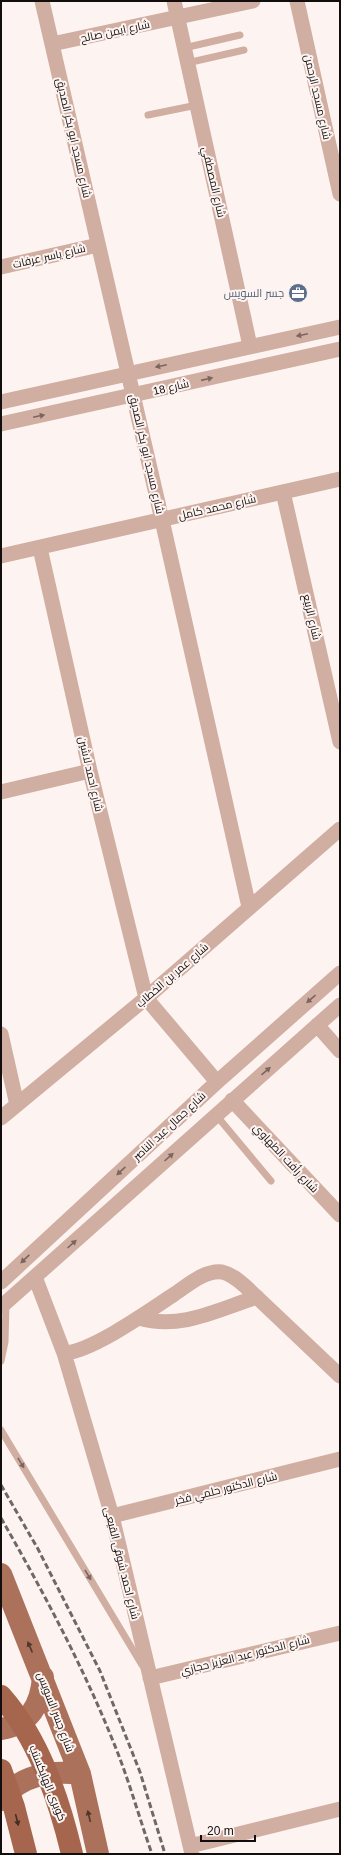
<svg xmlns="http://www.w3.org/2000/svg" width="341" height="1855" font-family="Helvetica,Cairo,sans-serif">
<style>
.lines{fill:none;stroke-linecap:round;stroke-linejoin:round}
.service{stroke:#d1aea2;stroke-width:7}
.minor{stroke:#d1aea2;stroke-width:15}
.primary{stroke:#ac715a;stroke-width:22}
.trunk{stroke:#a5664d;stroke-width:22}
.rail{stroke:#6e6967;stroke-width:3;stroke-dasharray:6 3;stroke-linecap:butt}
.oneway{fill:#7b665f}
.oneway2{fill:#4f362c}
.oneway3{fill:#452d23}
.labels{text-anchor:middle;stroke-width:4;stroke-linejoin:round;paint-order:stroke}
.street-label{font-size:11px;fill:#110e0d;stroke:#fdf4f1}
.service-label{font-size:11px;fill:#4e5e75;stroke:#fdf4f1;text-anchor:end}
</style>
<rect width="100%" height="100%" fill="#fdf4f1"/>
<g class="lines">
<!-- service -->
<path class="service" d="M184 48 240 35
M187 63 244 50
M148 115 197 105
M216 1115 271 1181
M1 1361 5 1342 6 1303
M1 1430 142 1665"/>
<!-- minor -->
<path class="minor" d="M42 1 162 520 249 907
M174 1 250 346
M297 1 340 194
M52 44 253 1
M1 267 98 245
M1 402 340 327
M1 424 340 349
M283 492 340 742
M40 548 90 771 146 998 217 1082
M1 556 340 479
M1 792 90 771
M317 1025 340 1051
M1 1034 17 1105
M232 1100 340 1215
M1 1118 146 998 340 829
M35 1277 64 1353 112 1516 192 1854
M1 1282 217 1082 340 973
M1 1307 340 1005
M139 1318C181 1330 217 1310 257 1297
M64 1353C91 1352 149 1311 173 1295 187 1286 204 1270 222 1272 231 1274 238 1280 245 1286L340 1376
M112 1516 340 1459
M150 1678 340 1633
M190 1846 340 1809"/>
<!-- primary -->
<path class="primary" d="M1 1574 80 1774 98 1854
M1 1729C30 1725 41 1704 43 1677
M1 1800C20 1775 51 1770 80 1774"/>
<!-- trunk -->
<path class="trunk" d="M1 1696C39 1739 59 1799 72 1854
M1 1770 14 1807 26 1854"/>
<!-- rail -->
<path class="rail" d="M1 1485 38 1549 100 1671 140 1772 165 1854
M1 1518C44 1593 85 1670 117 1751 130 1784 140 1820 152 1854"/>
</g>
<!-- one-way arrows -->
<defs><path id="oneway-solid" d="M-6-.8H1V-3.2L6.5 0L1 3.2V.8H-6Z"/></defs>
<g class="oneway">
<use href="#oneway-solid" transform="translate(302 335) rotate(168)"/>
<use href="#oneway-solid" transform="translate(161 366) rotate(168)"/>
<use href="#oneway-solid" transform="translate(207 379) rotate(-13)"/>
<use href="#oneway-solid" transform="translate(39 416) rotate(-12)"/>
<use href="#oneway-solid" transform="translate(311 999) rotate(139)"/>
<use href="#oneway-solid" transform="translate(266 1071) rotate(-41)"/>
<use href="#oneway-solid" transform="translate(169 1157) rotate(-42)"/>
<use href="#oneway-solid" transform="translate(121 1171) rotate(137)"/>
<use href="#oneway-solid" transform="translate(72 1244) rotate(-42)"/>
<use href="#oneway-solid" transform="translate(25 1259) rotate(137)"/>
<use href="#oneway-solid" transform="translate(21 1463) rotate(59)"/>
<use href="#oneway-solid" transform="translate(88 1575) rotate(59)"/>
</g>
<g class="oneway2">
<use href="#oneway-solid" transform="translate(30 1647) rotate(-113)"/>
<use href="#oneway-solid" transform="translate(89 1816) rotate(-103)"/>
</g>
<use class="oneway3" href="#oneway-solid" transform="translate(17 1820) rotate(76)"/>
<!-- icons -->
<defs>
<g id="office-disc" transform="scale(1)"><circle r="9.5" fill="#5c6f8a" stroke="#fdf4f1"/><path d="M-6-3h4V-5.5h4V-3h4V5H-6ZM-1-4.5V-3h2v-1.5ZM-6 0V1H6V0Z" fill="#fff"/></g>
</defs>
<g fill-rule="evenodd">
<use href="#office-disc" x="298" y="293"/>
</g>
<g class="labels">
<!-- street labels -->
<g class="street-label">
<text transform="translate(115 31) rotate(-12)" y="4">شارع ايمن صالح</text>
<text transform="translate(318 97) rotate(77)" y="4">شارع مسجد الرحمن</text>
<text transform="translate(74 138) rotate(77)" y="4">شارع مسجد ابو بكر الصديق</text>
<text transform="translate(214 182) rotate(77)" y="4">شارع المصطفي</text>
<text transform="translate(49 256) rotate(-13)" y="4">شارع ياسر عرفات</text>
<text transform="translate(171 387) rotate(-13)" y="4">شارع 18</text>
<text transform="translate(147 454) rotate(77)" y="4">شارع مسجد ابو بكر الصديق</text>
<text transform="translate(217 507) rotate(-13)" y="4">شارع محمد كامل</text>
<text transform="translate(312 617) rotate(77)" y="4">شارع الربيع</text>
<text transform="translate(91 774) rotate(77)" y="4">شارع احمد لاشين</text>
<text transform="translate(172 975) rotate(-41)" y="4">شارع عمر بن الخطاب</text>
<text transform="translate(169 1126) rotate(-43)" y="4">شارع جمال عبد الناصر</text>
<text transform="translate(286 1158) rotate(47)" y="4">شارع رأفت الطهاوي</text>
<text transform="translate(226 1488) rotate(-14)" y="4">شارع الدكتور حلمي فخر</text>
<text transform="translate(122 1563) rotate(76)" y="4">شارع احمد شوقى القيعى</text>
<text transform="translate(245 1655) rotate(-14)" y="4">شارع الدكتور عبد العزيز حجازي</text>
<text transform="translate(56 1712) rotate(69)" y="4">شارع جسر السويس</text>
<text transform="translate(48 1783) rotate(68)" y="4">كوبرى الهايكستب</text>
</g>
<!-- service labels -->
<g class="service-label">
<text x="284" y="297">جسر السويس</text>
</g>
</g>
<!-- border -->
<rect width="341" height="1855" fill="none" stroke="#110e0d" stroke-width="4"/>
<!-- scale -->
<path d="M201 1835v6h54v-6" fill="none" stroke="#110e0d" stroke-width="2"/>
<text x="207" y="1835" font-size="12" fill="#110e0d" stroke="#fdf4f1" stroke-width="3" paint-order="stroke">20 m</text>
</svg>
